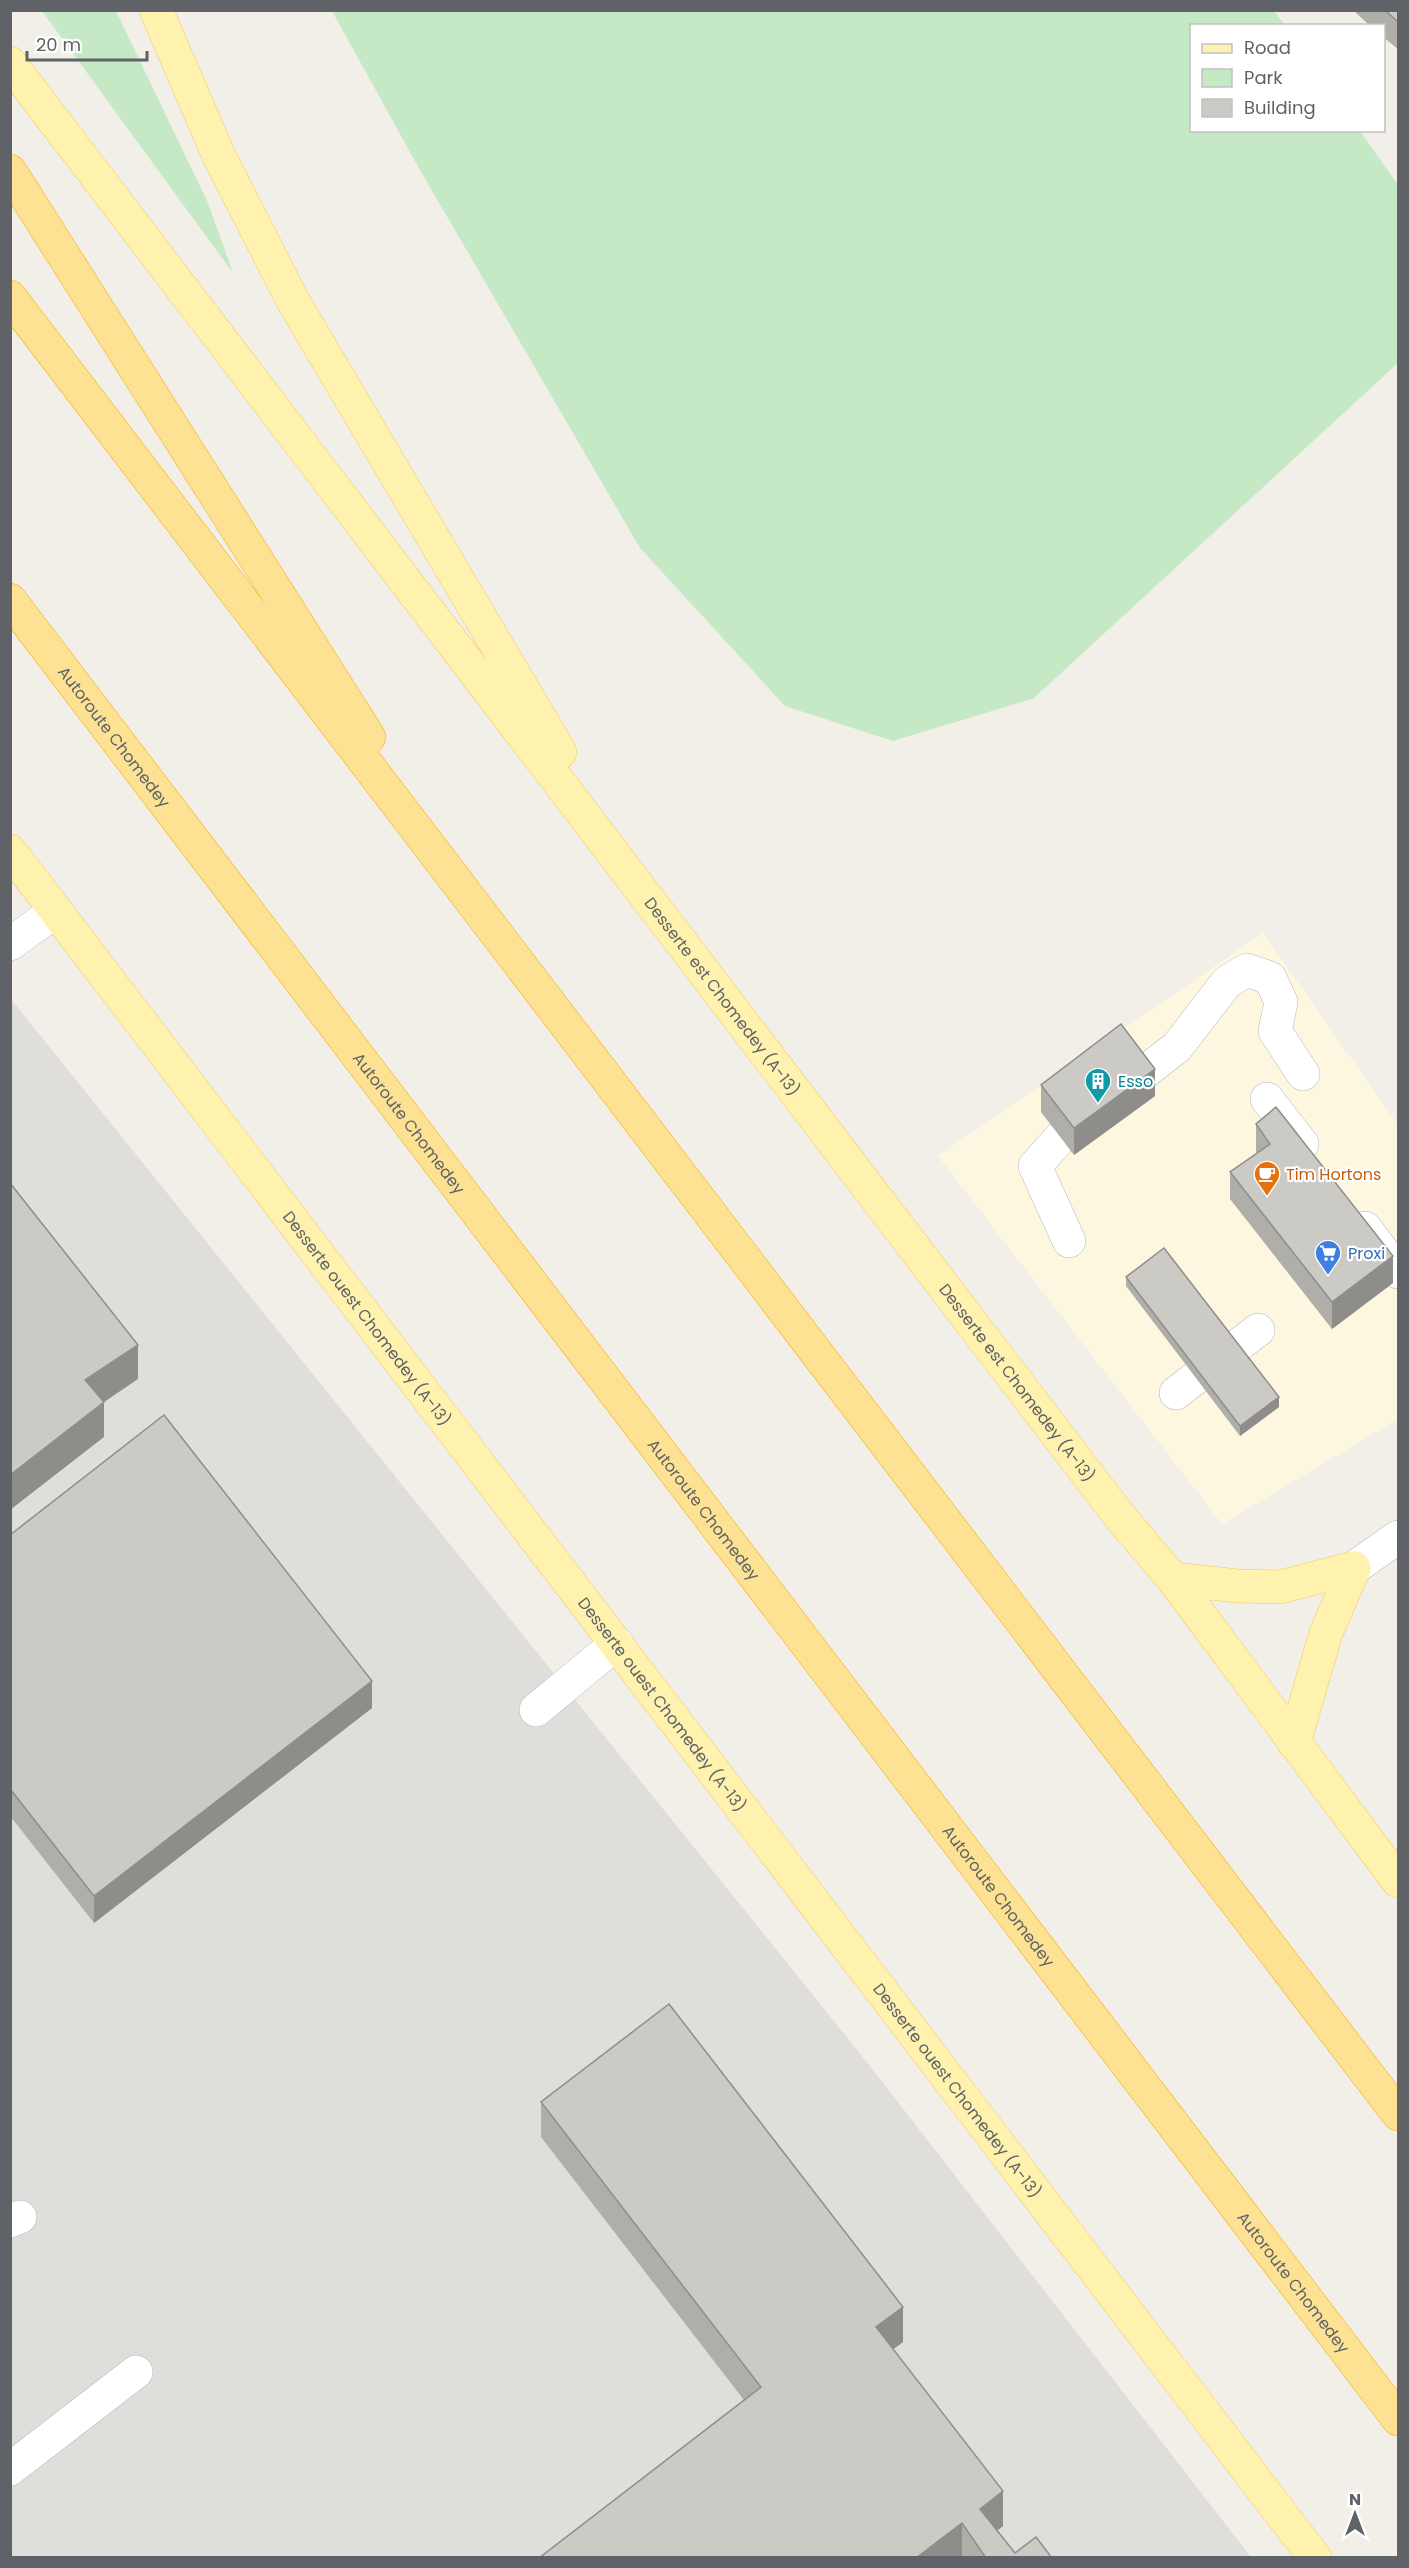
<svg xmlns="http://www.w3.org/2000/svg" width="1409" height="2568" font-family="Poppins,sans-serif">
<style>
.commercial{fill:#fef7e0}
.industrial{fill:#e0deda}
.green{fill:#c5e8c5}
.lines{fill:none;stroke-linecap:round;stroke-linejoin:round}
.minor-casing{stroke:#b5b8bc;stroke-width:34}
.major-casing{stroke:#f2c960;stroke-width:34}
.highway-casing{stroke:#f9ab00;stroke-width:34}
.minor{stroke:#fff;stroke-width:33}
.major{stroke:#fff2af;stroke-width:33}
.highway{stroke:#fde293;stroke-width:33}
.wall{fill:#afaea9}
.shaded-wall{fill:#8f8d8a}
.building{fill:#cccac5;stroke:#8f8d8a;stroke-width:1.5}
.labels{text-anchor:middle;stroke-width:4.5;stroke-linejoin:round;paint-order:stroke}
.street-label{font-size:16px;fill:#5f6368;stroke:#fff}
.culture-label{font-size:16px;fill:#0d838f;stroke:#fff;text-anchor:start}
.food-label{font-size:16px;fill:#c56008;stroke:#fff;text-anchor:start}
.shop-label{font-size:16px;fill:#366cbe;stroke:#fff;text-anchor:start}
</style>
<rect width="100%" height="100%" fill="#f1efe8"/>
<!-- commercial -->
<path class="commercial" d="M1263 933 1398 1125V1419L1222 1524 938 1156Z"/>
<!-- industrial -->
<path class="industrial" d="M10 998 866 2061 1251 2557H11Z"/>
<!-- green -->
<path class="green" d="M42 11H116L208 203 233 273Z
M332 11H1274L1285 25 1192 26V130L1360 131 1398 185V363L1034 698 893 741 785 706 640 548 420 170Z"/>
<g class="lines">
<!-- minor casing -->
<g class="minor-casing">
<path id="minor" d="M10 944 56 911
M1267 1099 1302 1144
M1365 1228 1398 1272
M1069 1241 1035 1166 1061 1137 1177 1047 1227 982 1247 970 1270 978 1281 1002 1275 1031 1303 1074
M1176 1393 1258 1330
M1354 1568 1398 1537
M536 1710 617 1643
M10 2221 20 2217
M10 2469 136 2372"/>
</g>
<!-- major casing -->
<g class="major-casing">
<g id="major">
<path d="M156 10 219 156 293 301 560 752"/>
<path id="s1" d="M10 63 964 1313 1121 1518 1173 1579 1398 1881"/>
<path id="s2" d="M10 851 1315 2558"/>
<path d="M1173 1579 1238 1586 1280 1587 1354 1568"/>
<path d="M1294 1743 1326 1633 1354 1568"/>
</g>
</g>
<!-- highway casing -->
<g class="highway-casing">
<g id="highway">
<path d="M10 171 369 737"/>
<path d="M10 297 1398 2114"/>
<path id="s3" d="M10 600 1398 2419"/>
</g>
</g>
<!-- minor -->
<use href="#minor" class="minor"/>
<!-- major -->
<use href="#major" class="major"/>
<!-- highway -->
<use href="#highway" class="highway"/>
</g>
<!-- wall -->
<path class="wall" d="M1353 10H1398V49L1383 37V26H1370Z
M1041 1085 1155 1096 1074 1155 1041 1112Z
M1256 1124 1393 1283 1332 1329 1230 1199V1172L1257 1153 1256 1152Z
M1126 1277 1279 1407 1240 1436 1126 1286Z
M10 1535 372 1708 94 1923 11 1817H10Z
M541 2102 903 2342 893 2349 1003 2526 997 2531 1015 2553 1052 2558H539L744 2400 541 2137Z"/>
<!-- shaded-wall -->
<path class="shaded-wall" d="M1155 1069V1096L1074 1155V1128Z
M1393 1256V1283L1332 1329V1302Z
M138 1345V1379L85 1415V1380Z
M1279 1397V1407L1240 1436V1426Z
M104 1402V1437L10 1510V1475Z
M372 1681V1708L94 1923V1896Z
M10 1790H11L10 1817Z
M903 2307V2342L876 2362V2327Z
M1003 2491V2526L980 2543V2509Z
M962 2523V2558H916Z"/>
<!-- building -->
<path class="building" d="M1385 10H1398V22Z
M1121 1024 1155 1069 1074 1128 1041 1085Z
M1276 1107 1393 1256 1332 1302 1230 1172 1270 1144 1256 1124Z
M10 1183 138 1345 85 1380 104 1402 10 1475Z
M1164 1248 1279 1397 1240 1426 1126 1277Z
M164 1415 372 1681 94 1896 11 1790H10V1535Z
M669 2004 903 2307 876 2327 1003 2491 980 2509 1015 2553 1036 2537 1052 2558H986L962 2523 916 2558H539L761 2387 541 2102Z"/>
<!-- icons -->
<defs>
<g id="building-pin" transform="scale(1.35)"><path d="M0 17L-7.5 6A9.5 9.5 0 1 1 7.5 6Z" fill="#0f9aa8" stroke="#fff"/><path d="M-4-6H4V6H1V3H-1V6H-4ZM-2.5-4.3h1.7v1.8h-1.7ZM.8-4.3h1.7v1.8H.8ZM-2.5-1h1.7V.8h-1.7ZM.8-1h1.7V.8H.8Z" fill="#fff"/></g>
<g id="cafe-pin" transform="scale(1.35)"><path d="M0 17L-7.5 6A9.5 9.5 0 1 1 7.5 6Z" fill="#e8710a" stroke="#fff"/><path d="M-5.5-4.5H6V0H3Q3 3.5 0 3.5H-2.5Q-5.5 3.5-5.5 0ZM3-3.2v2h1.7v-2ZM-6 4.5H4V6H-6Z" fill="#fff"/></g>
<g id="supermarket-pin" transform="scale(1.35)"><path d="M0 17L-7.5 6A9.5 9.5 0 1 1 7.5 6Z" fill="#3f7fe0" stroke="#fff"/><path d="M-6-5.5h2.5l.6 2H6L4.5 2H-2.5L-4.4-4H-6ZM-1.5 3.2a1.3 1.3 0 1 0 .1 0ZM3 3.2a1.3 1.3 0 1 0 .1 0Z" fill="#fff"/></g>
</defs>
<g fill-rule="evenodd">
<use href="#building-pin" x="1098" y="1081"/>
<use href="#cafe-pin" x="1267" y="1174"/>
<use href="#supermarket-pin" x="1328" y="1253"/>
</g>
<g class="labels">
<!-- street labels -->
<g class="street-label">
<text dy="6" stroke="none"><textPath href="#s3" startOffset="172">Autoroute Chomedey</textPath></text>
<text dy="6" stroke="none"><textPath href="#s1" startOffset="1174">Desserte est Chomedey (A-13)</textPath></text>
<text dy="6" stroke="none"><textPath href="#s3" startOffset="658">Autoroute Chomedey</textPath></text>
<text dy="6" stroke="none"><textPath href="#s2" startOffset="588">Desserte ouest Chomedey (A-13)</textPath></text>
<text dy="6" stroke="none"><textPath href="#s1" startOffset="1660">Desserte est Chomedey (A-13)</textPath></text>
<text dy="6" stroke="none"><textPath href="#s3" startOffset="1144">Autoroute Chomedey</textPath></text>
<text dy="6" stroke="none"><textPath href="#s2" startOffset="1074">Desserte ouest Chomedey (A-13)</textPath></text>
<text dy="6" stroke="none"><textPath href="#s3" startOffset="1630">Autoroute Chomedey</textPath></text>
<text dy="6" stroke="none"><textPath href="#s2" startOffset="1560">Desserte ouest Chomedey (A-13)</textPath></text>
<text dy="6" stroke="none"><textPath href="#s3" startOffset="2116">Autoroute Chomedey</textPath></text>
</g>
<!-- culture labels -->
<g class="culture-label">
<text x="1118" y="1087">Esso</text>
</g>
<!-- food labels -->
<g class="food-label">
<text x="1286" y="1180">Tim Hortons</text>
</g>
<!-- shop labels -->
<g class="shop-label">
<text x="1348" y="1259">Proxi</text>
</g>
</g>
<!-- border -->
<rect width="1409" height="2568" fill="none" stroke="#5f6368" stroke-width="24"/>
<!-- legend -->
<rect x="1190" y="24" width="195" height="108" fill="#ffffff" stroke="#bfc1c3" stroke-width="1.5"/>
<rect x="1202" y="44" width="30" height="9" fill="#fff2af" stroke="#bfc1c3" stroke-width="1.5"/>
<text x="1244" y="54" font-size="18" fill="#5f6368">Road</text>
<rect x="1202" y="69" width="30" height="18" fill="#c5e8c5" stroke="#bfc1c3" stroke-width="1.5"/>
<text x="1244" y="84" font-size="18" fill="#5f6368">Park</text>
<rect x="1202" y="99" width="30" height="18" fill="#cccac5" stroke="#bfc1c3" stroke-width="1.5"/>
<text x="1244" y="114" font-size="18" fill="#5f6368">Building</text>
<!-- north arrow -->
<g transform="translate(1355 2514)" stroke="#ffffff" stroke-width="4.5" paint-order="stroke">
<path d="M0-4.5L10 22L0 15L-10 22Z" fill="#5f6368"/>
<text y="-9" font-size="16" font-weight="bold" text-anchor="middle" fill="#5f6368">N</text>
</g>
<!-- scale -->
<path d="M27 51v9h120v-9" fill="none" stroke="#5f6368" stroke-width="3"/>
<text x="36" y="51" font-size="18" fill="#5f6368" stroke="#ffffff" stroke-width="4.5" paint-order="stroke">20 m</text>
</svg>
